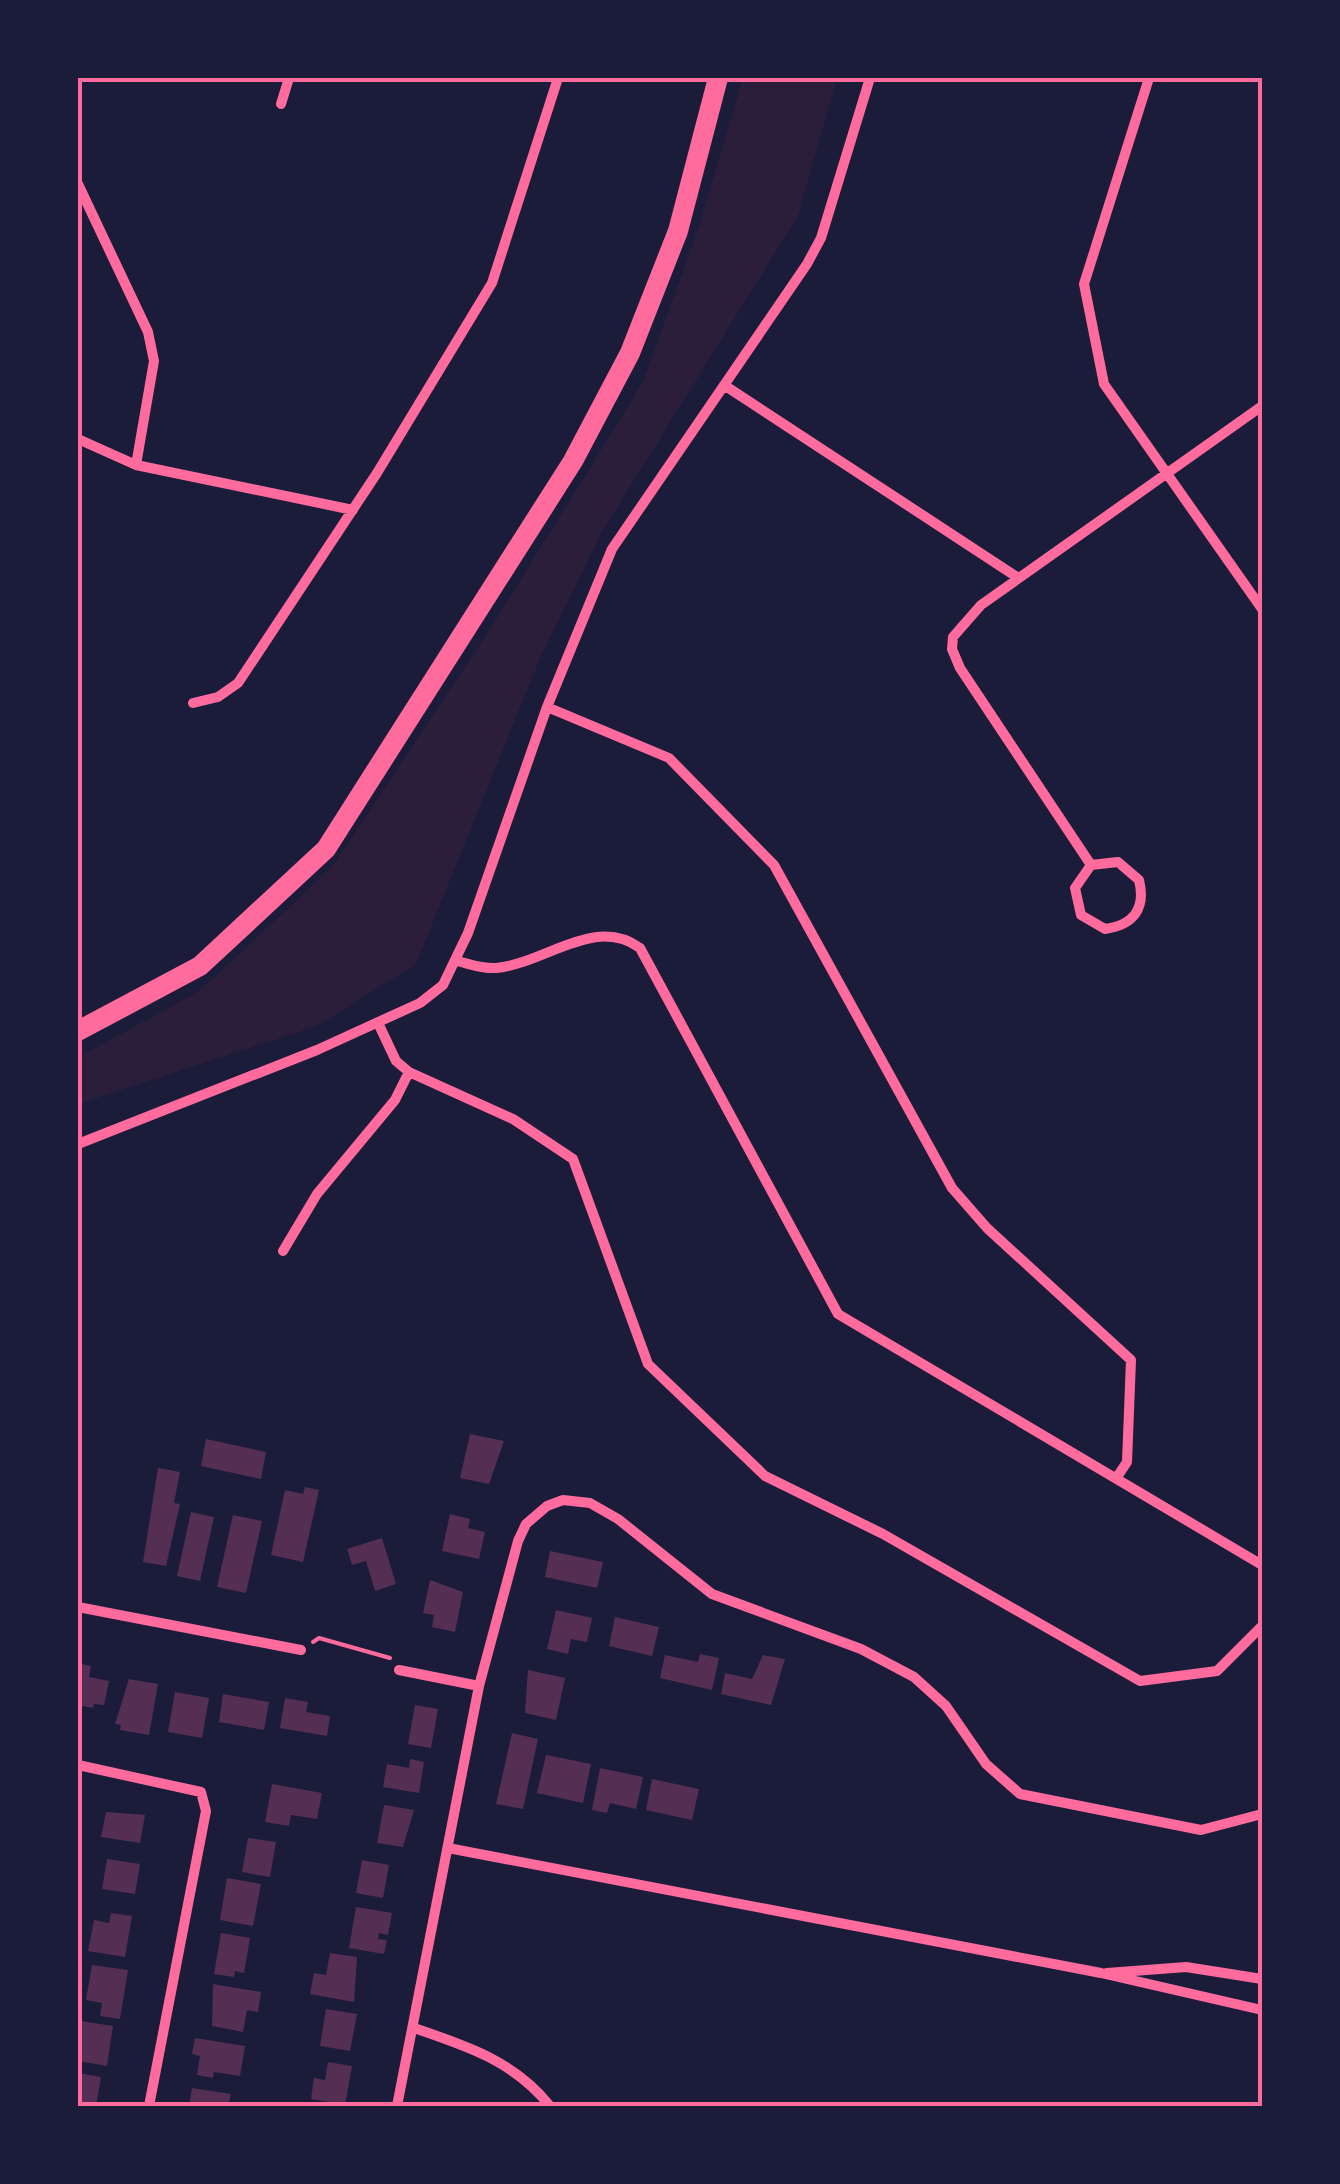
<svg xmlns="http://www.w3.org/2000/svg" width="1340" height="2184" font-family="'DM Sans',sans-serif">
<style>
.green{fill:#2a1e3b}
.building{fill:#542f53}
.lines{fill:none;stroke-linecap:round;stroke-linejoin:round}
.path{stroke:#ff6b9d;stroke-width:4}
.minor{stroke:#ff6b9d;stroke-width:10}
.primary{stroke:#ff6b9d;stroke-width:20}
.neatline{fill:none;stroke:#ff6b9d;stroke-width:4}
</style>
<rect width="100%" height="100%" fill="#1b1b3a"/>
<!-- green -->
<path class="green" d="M743 78H837L798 216 602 532 541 656 416 964 317 1026 78 1104V1057L198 992 332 867 490 629 643 382 700 223Z"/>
<!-- building -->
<path class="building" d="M470 1434 504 1441 489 1484 460 1478Z
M206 1439 266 1452 261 1479 201 1466Z
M158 1468 180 1472 174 1503 180 1504 166 1566 143 1562Z
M305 1487 319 1490 303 1562 271 1555 285 1490 303 1494Z
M191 1512 214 1517 200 1581 177 1576Z
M450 1514 470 1519 468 1528 485 1532 479 1559 442 1551Z
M233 1515 262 1521 246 1593 217 1587Z
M382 1538 396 1584 375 1591 366 1561 352 1565 347 1549Z
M550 1551 603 1562 597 1588 545 1577Z
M430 1580 463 1592 455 1632 432 1627 434 1615 423 1613Z
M556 1610 592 1618 587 1642 571 1639 568 1654 547 1649Z
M615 1617 659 1627 652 1656 609 1646Z
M700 1654 719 1658 712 1690 660 1678 665 1655 698 1662Z
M763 1655 785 1659 771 1705 721 1694 725 1673 752 1679Z
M78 1663 91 1666 89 1677 109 1681 104 1705 94 1704 93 1708 82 1706 78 1710Z
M528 1670 565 1678 556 1720 525 1713Z
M129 1679 158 1684 149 1735 120 1730 121 1725 115 1724Z
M175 1692 209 1698 202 1738 168 1732Z
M223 1694 269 1702 264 1730 219 1722Z
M285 1698 308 1702 306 1712 330 1716 327 1736 280 1728Z
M415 1705 438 1709 431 1748 408 1744Z
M512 1733 538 1739 523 1809 496 1804Z
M546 1755 591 1764 583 1803 537 1793Z
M410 1759 424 1762 419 1793 383 1787 387 1764 409 1768Z
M600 1768 643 1777 636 1809 610 1803 607 1813 592 1810Z
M652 1779 699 1789 692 1820 646 1810Z
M272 1784 322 1793 317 1819 291 1815 289 1826 265 1822Z
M384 1805 414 1810 403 1847 377 1843Z
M106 1812 145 1815 140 1843 101 1837Z
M248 1838 276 1842 270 1877 242 1872Z
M107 1859 140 1864 135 1894 102 1889Z
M362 1860 389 1865 383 1898 356 1893Z
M227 1878 261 1884 253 1926 220 1920Z
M356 1907 392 1913 388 1935 379 1933 378 1939 387 1940 384 1954 349 1948Z
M111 1913 132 1916 125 1957 88 1951 94 1920 109 1923Z
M221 1933 250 1938 244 1973 235 1971 234 1977 214 1974Z
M330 1953 357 1957 354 2002 310 1994 314 1973 326 1975Z
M92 1965 128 1970 120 2019 100 2016 102 2003 86 2000Z
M213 1984 261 1992 258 2012 247 2010 243 2032 212 2026Z
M326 2009 357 2014 350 2051 320 2046Z
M81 2021 113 2026 107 2066 78 2061Z
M195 2038 245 2046 240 2076 214 2072 213 2078 197 2075 200 2056 192 2054Z
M328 2062 352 2066 345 2105 311 2099 314 2078 325 2080Z
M78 2073 101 2077 96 2106H78Z
M192 2088 231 2094 228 2106H189Z"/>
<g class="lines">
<!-- path -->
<path class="path" d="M313 1642 319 1638 390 1658"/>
<!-- minor -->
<path class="minor" d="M1149 78 1084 284 1104 384 1262 609
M281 104 289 78
M78 184 148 332 154 361 136 465
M724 385 1017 577
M78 439 136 465 353 510
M193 703 218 697 238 683 377 473 492 283 558 78
M547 707 669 758 774 865 952 1188 987 1228 1131 1360 1127 1462 1117 1477
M1091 865 1075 888 1081 915 1105 929C1134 925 1146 908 1139 880L1118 862 1091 865 960 668 952 649 953 637 981 605 1262 406
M457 961C470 964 482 969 496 968 546 963 595 915 640 948L838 1314 1262 1565
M379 1025 396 1061 409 1072 513 1119 573 1159 648 1364 765 1476 883 1534 1140 1681 1217 1671 1262 1626
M78 1144 317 1050 420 1003 443 985 468 933 547 707 612 549 807 264 821 238 870 78
M283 1251 317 1194 395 1100 409 1072
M78 1607 301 1650
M399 1670 479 1686
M78 1765 201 1792 206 1811 149 2106
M448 1848 1101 1973 1262 2010
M1107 1973 1186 1967 1262 1979
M414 2028C467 2046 514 2061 550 2106
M397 2106 479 1686 518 1541 526 1524 547 1506 563 1500 590 1503 618 1519 712 1594 861 1649 914 1677 946 1706 986 1764 1020 1794 1201 1830 1262 1814"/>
<!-- primary -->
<path class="primary" d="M78 1031 200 966 326 849 573 461 630 353 678 231 718 78"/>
</g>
<!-- border -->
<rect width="1340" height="2184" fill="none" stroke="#1b1b3a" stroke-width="160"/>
<rect x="80" y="80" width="1180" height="2024" class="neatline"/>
</svg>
